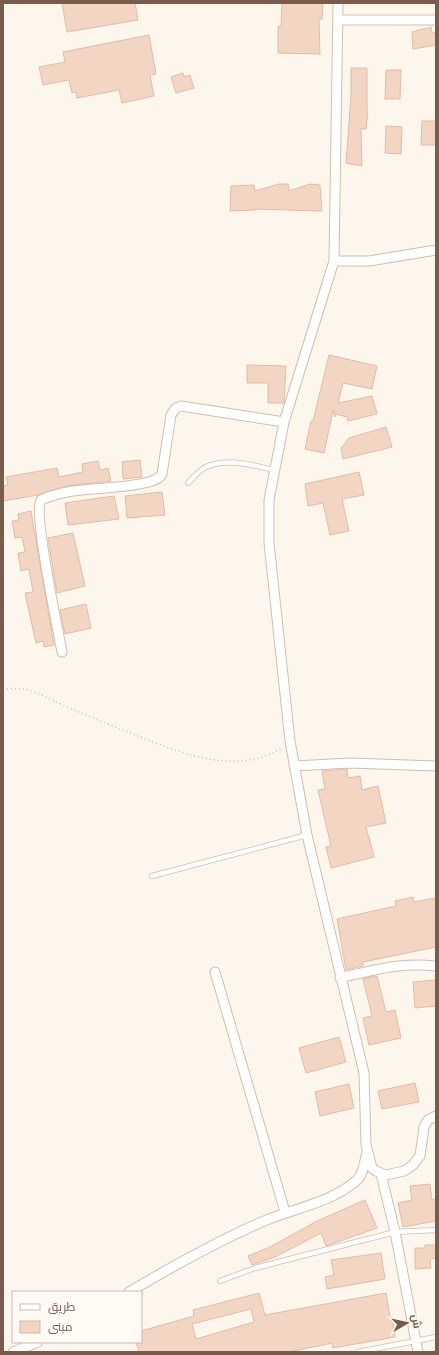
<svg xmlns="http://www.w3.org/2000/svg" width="439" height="1355" font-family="Poppins,Cairo,sans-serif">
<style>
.building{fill:#f3d5c3;stroke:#e6bba3;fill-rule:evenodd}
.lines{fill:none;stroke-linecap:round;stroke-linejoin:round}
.lane-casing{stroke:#d1beb0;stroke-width:6}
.street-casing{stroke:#d1beb0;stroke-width:11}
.path{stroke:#d9b8a5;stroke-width:1.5;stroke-dasharray:1 3;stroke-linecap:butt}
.lane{stroke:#fff;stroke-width:4.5}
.street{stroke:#fff;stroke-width:9}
</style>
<rect width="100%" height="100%" fill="#fdf6ec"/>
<!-- building -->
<path class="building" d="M62 3H135L138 20 67 32Z
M282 3H323L322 19H319L320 54 278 53V26H281Z
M431 27 432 33 435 32 436 45 413 49 412 32Z
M149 35 156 74 150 75 154 96 122 103 119 90 77 98 76 92 72 93 69 80 43 85 39 67 65 62 63 52Z
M351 68H367V110L368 111 366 129H361L362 166 346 163 351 96Z
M386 70H401L400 99H385Z
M183 73 184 77 190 75 194 88 176 93 171 77Z
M422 121H436V145H421Z
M386 126 402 127 401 154 385 153Z
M279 184H288L289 191 310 184 320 185 322 211 255 209V210L230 211 231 186 254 185 255 191Z
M329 355 377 366 372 389 343 383 338 403 372 396 377 414 348 421 347 417 335 414V417L333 410 324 453 305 449 311 421H313Z
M247 365 286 366 284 403H268V383H247Z
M386 427 392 447 343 459 341 448 349 438Z
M140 460 142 477 123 479 122 462Z
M98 461 100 470 108 468 111 481 67 486 38 495 3 501V486L8 485 6 477 57 468 59 477 83 472 82 464Z
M359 472 364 495 342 499 349 531 330 535 323 503 308 506 305 484Z
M162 492 165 515 127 518 125 496Z
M114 496 119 519 68 525 65 503Z
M31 511 54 645 44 647 43 641 36 643 25 593 33 592 29 569 21 571 18 553 25 552 22 537 15 538 12 521 19 520 18 514Z
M73 533 85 586 57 593 48 538Z
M86 604 91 628 65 634 60 610Z
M347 769 348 778 360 776 362 790 378 786 386 823 366 827 374 857 331 868 326 847 331 846 318 790 325 789 322 771Z
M413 897 414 902 436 898V947L363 962V966L346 970 337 919 396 906 395 901Z
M377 976 386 1012 395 1010 401 1038 369 1045 363 1018 372 1016 363 979Z
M436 980V1006L415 1008 413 982Z
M339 1037 346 1062 306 1073 299 1048Z
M415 1083 419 1102 382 1109 378 1091Z
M349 1084 354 1108 320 1116 315 1092Z
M430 1184 432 1200 436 1199V1221L403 1227 398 1203 412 1200 410 1186Z
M365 1200 377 1228 326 1246 321 1233 275 1257 252 1265 248 1256 270 1247 317 1221Z
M425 1245H436V1258L430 1259 431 1268 415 1269V1248H425Z
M381 1253 385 1279 327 1289 325 1277 334 1275 331 1260Z
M259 1293 265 1315 386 1293 391 1323 393 1322 395 1337 333 1348 332 1343 289 1352H139L136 1342H141V1331L194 1316 193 1310ZM251 1309 254 1322 196 1339 192 1324Z"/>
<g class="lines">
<!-- lane casing -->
<g class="lane-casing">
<path id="lane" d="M188 483C193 478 198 472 204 468 224 457 253 465 274 470
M152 876 307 835
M220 1281 255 1268 395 1232 436 1230
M358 1352 436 1337"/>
</g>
<!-- street casing -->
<g class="street-casing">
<path id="street" d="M338 3 334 261 284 422 269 500V543L290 741 307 835 364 1073 366 1145 372 1168 376 1171 386 1175 404 1171 413 1165 420 1156 424 1127 428 1120 436 1116
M339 20H436
M334 261H369L436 250
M62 652C58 630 33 513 41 500 76 484 117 492 152 481 157 479 160 478 162 474L171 415 176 408 181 406 284 422
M294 766 350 763 436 766
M215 972 285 1212
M340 978C375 970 399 962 436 966
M381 1174 395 1232 418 1352
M129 1292C173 1266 218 1241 264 1221 295 1208 330 1203 356 1181 364 1175 364 1161 367 1153
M13 1352 38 1342"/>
</g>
<!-- path -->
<path class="path" d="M3 690C29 684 46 698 69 708 89 716 110 725 131 733 177 752 235 777 282 748"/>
<!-- lane -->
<use href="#lane" class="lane"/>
<!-- street -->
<use href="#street" class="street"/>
</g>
<!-- border -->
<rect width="439" height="1355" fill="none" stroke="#7a5c4d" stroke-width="8"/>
<!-- legend -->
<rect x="12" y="1291" width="130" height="52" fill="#fffaf3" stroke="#cabbb1"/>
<rect x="20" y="1304" width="20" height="6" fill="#ffffff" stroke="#cabbb1"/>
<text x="48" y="1311" font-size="12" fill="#7a5c4d">طريق</text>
<rect x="20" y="1321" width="20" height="12" fill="#f3d5c3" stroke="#cabbb1"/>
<text x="48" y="1331" font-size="12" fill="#7a5c4d">مبنى</text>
<!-- north arrow -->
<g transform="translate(407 1323) rotate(81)" stroke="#fffaf3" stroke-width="3" paint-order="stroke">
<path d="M0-3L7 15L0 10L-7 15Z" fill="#7a5c4d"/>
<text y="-6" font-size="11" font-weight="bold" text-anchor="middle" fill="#7a5c4d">ش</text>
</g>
</svg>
